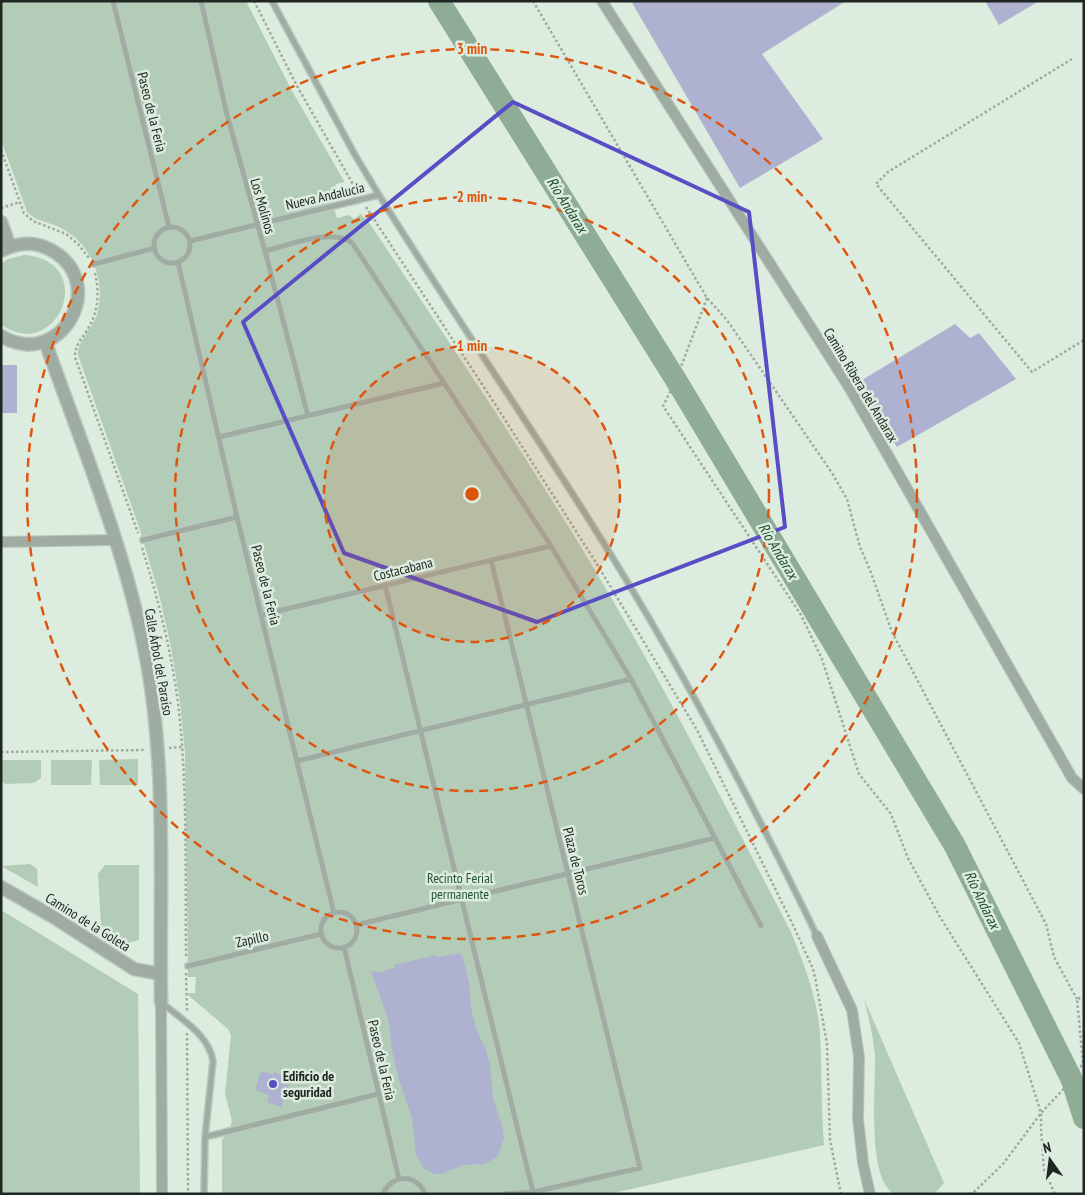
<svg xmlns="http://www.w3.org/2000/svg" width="1085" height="1195" font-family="'PT Sans Narrow',sans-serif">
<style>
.green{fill:#b2ccb8}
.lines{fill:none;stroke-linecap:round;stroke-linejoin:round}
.river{stroke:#8fac96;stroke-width:22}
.building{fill:#afb1d1}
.service-casing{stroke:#bac8bd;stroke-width:8}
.minor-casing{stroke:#bac8bd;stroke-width:12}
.tertiary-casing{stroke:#bac8bd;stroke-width:15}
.path{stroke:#9eaaa0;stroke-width:2.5;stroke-dasharray:2.5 2.5;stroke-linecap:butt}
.service{stroke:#9faca2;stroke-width:5}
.minor{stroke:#9faca2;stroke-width:10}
.tertiary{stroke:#9faca2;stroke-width:12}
.marked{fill:none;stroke:#594dc5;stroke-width:4;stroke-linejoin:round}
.ring{fill:none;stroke:#de560d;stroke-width:2.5;stroke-dasharray:9 6}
.poi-dot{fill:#594dc5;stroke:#dcecdf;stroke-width:2}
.labels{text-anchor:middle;stroke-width:5;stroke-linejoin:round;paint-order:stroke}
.street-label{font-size:14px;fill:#202621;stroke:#dcecdf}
.park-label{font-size:14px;fill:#245434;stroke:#dcecdf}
.poi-label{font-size:14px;font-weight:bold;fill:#202621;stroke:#dcecdf;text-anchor:start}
.water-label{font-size:15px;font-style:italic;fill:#1c4c2d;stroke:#dcecdf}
.centre{fill:#de560d;stroke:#dcecdf;stroke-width:2.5}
.ring-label{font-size:15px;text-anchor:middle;font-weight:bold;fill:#de560d;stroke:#dcecdf;stroke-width:5;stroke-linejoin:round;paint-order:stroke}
</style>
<rect width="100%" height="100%" fill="#dcecdf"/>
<!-- green -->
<path class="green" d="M1 1H246L292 91 344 181V182L336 184 334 189 329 191 337 218 349 215 354 219 361 214 370 224C454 350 540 475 616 606 678 712 733 821 790 930 804 963 817 997 820 1033 822 1071 821 1108 824 1145L609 1194H222V1140L230 1128 232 1121 225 1094 231 1035 228 1029 188 995V993H195L196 977H188L185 753 180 702 171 647 160 598 139 527 78 355C77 342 93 328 97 314 106 281 93 245 61 228 50 222 37 222 27 212L1 140Z
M24 255C101 261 56 366 1 324V264L8 259Z
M138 759V785H100L99 760Z
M1 760H41V778L34 783 5 784 1 781Z
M51 760H92L91 785H51Z
M30 864 37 869 38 887 1 866Z
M105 865H139V940L128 943 101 925 98 874Z
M1 910 138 994 140 1194H1Z
M864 999 944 1183 934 1194H894C866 1178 876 1085 875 1056 873 1036 869 1018 864 999Z"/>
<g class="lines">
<!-- river -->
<path class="river" d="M439 1 676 380 955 846 1072 1080 1084 1118"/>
</g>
<!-- building -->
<path class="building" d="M631 1H846L762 54 823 139 740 188Z
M985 1H1039L999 25Z
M955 324 970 338 979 333 1016 379 897 447 857 383Z
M1 365H17V413H1Z
M459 953 460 955 462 954 469 982 471 1008 476 1028 486 1050 490 1065 493 1098 502 1126 504 1138 498 1156 485 1164 463 1165 441 1174H434L423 1168 416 1154 412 1118 399 1080 392 1049 388 1019 371 971 380 972 395 968 394 965 436 955 437 957Z
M261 1071 274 1075V1072L291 1078 281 1107 267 1102 269 1095 255 1090Z"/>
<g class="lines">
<!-- service casing -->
<g class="service-casing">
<path id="service" d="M113 1 169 227
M201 1 227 115 265 251 308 416
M272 1 355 155 379 195C454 316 536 433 611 555 687 678 754 806 817 936
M154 245a18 18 0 1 1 36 0a18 18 0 1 1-36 0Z
M190 241 379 195
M265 251C286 246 336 226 353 244L551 546 631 679 715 838
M178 262 237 517 334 913
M94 264 155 248
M219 437 444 383
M143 540 237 517
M491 560 640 1168 533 1192 504 1194
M385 585 533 1192
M261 615 551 546
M297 761 631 679
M321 930a18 18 0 1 1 36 0a18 18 0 1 1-36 0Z
M356 925 715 838 761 926
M344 947 399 1179
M188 966 321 934
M161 1002C181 1019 209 1035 213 1061L205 1137 204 1194
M205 1137 378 1094
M383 1194C391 1174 417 1173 425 1194"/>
</g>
<!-- minor casing -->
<g class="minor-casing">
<path id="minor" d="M602 1 849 387 1072 778 1084 789
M1 542 115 540
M817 936 852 1010 859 1057 858 1119 863 1163 870 1194
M161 1002 162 1194"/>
</g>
<!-- tertiary casing -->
<g class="tertiary-casing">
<path id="tertiary" d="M1 222 10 247
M1 251C16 243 33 241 49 249 112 281 61 372 1 336
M45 341C80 440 123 544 144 647 168 764 159 884 161 1002
M1 887 55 918 134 969 161 974"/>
</g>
<!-- path -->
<path class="path" d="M254 1 297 86 358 193
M533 1 707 298 727 320 832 473 847 499 860 547 870 570 892 632 1046 924 1054 957 1077 999
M1072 59 888 172 876 184 1032 372 1084 340
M1 150 24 213 33 221 66 234 78 244 89 258
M366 207 493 401 595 561 697 730 793 925 813 969 816 982 827 1044 830 1140 841 1194
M1 208 20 202
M95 273C100 294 98 314 86 332 80 341 75 346 75 357L138 533
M707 298 676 380 663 406 801 615 822 659 859 774 891 814 908 858 940 917 1019 1043 1041 1113V1129L1044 1170 1055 1194
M142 548C158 598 171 650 178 703 188 787 185 873 186 958
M169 748 182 747
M1 752 146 750
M186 973 187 1013
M187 1033 188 1194
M969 1194 975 1191 1003 1164 1041 1113 1072 1080 1083 1063 1077 999 1084 997"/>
<!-- service -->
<use href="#service" class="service"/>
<!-- minor -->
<use href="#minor" class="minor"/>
<!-- tertiary -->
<use href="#tertiary" class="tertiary"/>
</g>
<!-- marked area -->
<path class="marked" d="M513 102 749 212 785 527 537 622 344 553 243 322Z"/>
<!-- distance rings -->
<circle cx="472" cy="494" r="148" fill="#de560d" fill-opacity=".12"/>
<g class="ring">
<circle cx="472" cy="494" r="148"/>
<circle cx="472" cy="494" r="297"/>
<circle cx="472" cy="494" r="445"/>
</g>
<!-- markers -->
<circle class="poi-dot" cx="273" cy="1084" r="5"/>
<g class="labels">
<!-- street labels -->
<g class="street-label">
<text transform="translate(152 112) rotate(76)" y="5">Paseo de la Feria</text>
<text transform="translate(325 196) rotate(-13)" y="5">Nueva Andalucía</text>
<text transform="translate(263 206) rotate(74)" y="5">Los Molinos</text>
<text transform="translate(861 385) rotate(59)" y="5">Camino Ribera del Andarax</text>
<text transform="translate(403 569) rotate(-14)" y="5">Costacabana</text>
<text transform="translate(266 585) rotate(76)" y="5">Paseo de la Feria</text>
<text transform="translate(159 662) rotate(80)" y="5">Calle Árbol del Paraíso</text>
<text transform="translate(576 861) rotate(76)" y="5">Plaza de Toros</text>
<text transform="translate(88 922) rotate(32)" y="5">Camino de la Goleta</text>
<text transform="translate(252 939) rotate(-13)" y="5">Zapillo</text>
<text transform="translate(382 1060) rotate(77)" y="5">Paseo de la Feria</text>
</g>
<!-- park labels -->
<g class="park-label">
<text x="460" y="883">Recinto Ferial<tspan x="460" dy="16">permanente</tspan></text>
</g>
<!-- poi labels -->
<g class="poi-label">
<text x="283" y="1081">Edificio de<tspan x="283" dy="16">seguridad</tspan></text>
</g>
<!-- water labels -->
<g class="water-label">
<text transform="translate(567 205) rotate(58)" y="5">Río Andarax</text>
<text transform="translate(778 551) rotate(59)" y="5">Río Andarax</text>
<text transform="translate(982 900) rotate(64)" y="5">Río Andarax</text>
</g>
</g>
<circle cx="472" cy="494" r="8" class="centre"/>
<g class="ring-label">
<text x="472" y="54">3 min</text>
<text x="472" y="202">2 min</text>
<text x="472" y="351">1 min</text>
</g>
<!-- border -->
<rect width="1085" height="1195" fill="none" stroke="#202621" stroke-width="5"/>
<!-- north arrow -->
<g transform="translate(1050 1160) rotate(346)" stroke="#dcecdf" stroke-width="4" paint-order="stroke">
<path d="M0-4L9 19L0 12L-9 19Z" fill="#202621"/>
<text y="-8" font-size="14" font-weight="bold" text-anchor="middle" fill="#202621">N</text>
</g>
</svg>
